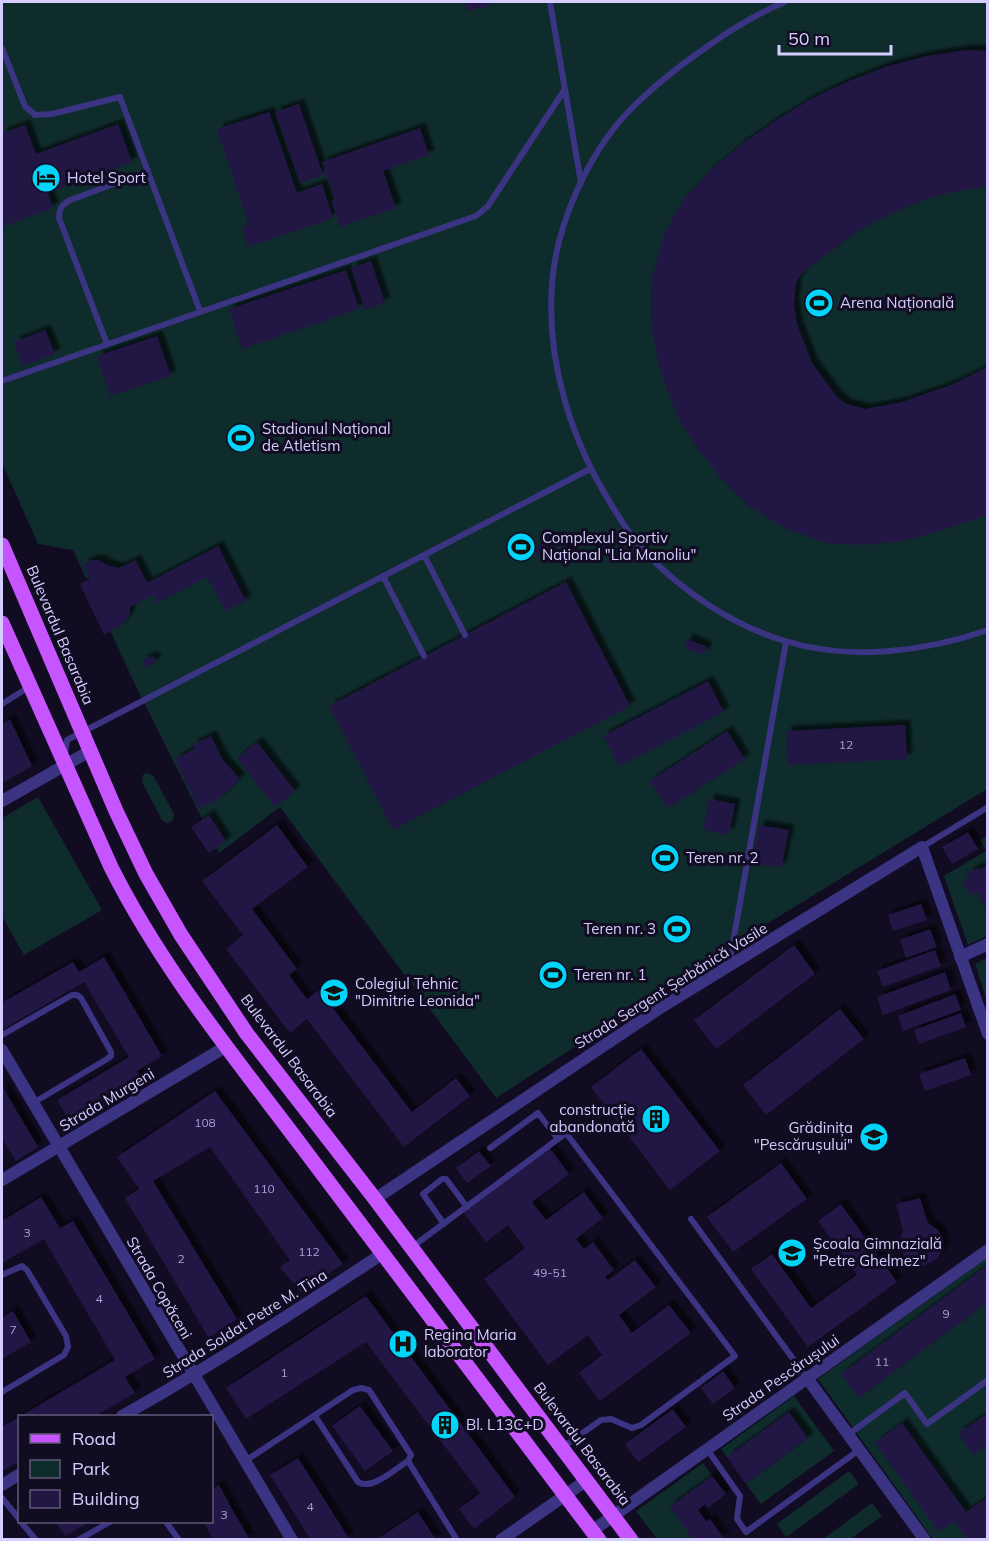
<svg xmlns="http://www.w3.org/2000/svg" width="989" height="1541" font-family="Mulish,sans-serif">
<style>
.green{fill:#0f2c2c}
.building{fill:#221744;filter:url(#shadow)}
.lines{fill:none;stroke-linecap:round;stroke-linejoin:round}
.lane{stroke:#3b3483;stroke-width:6}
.street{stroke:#3b3483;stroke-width:12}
.primary{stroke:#c654ff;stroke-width:15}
.labels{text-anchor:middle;stroke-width:6;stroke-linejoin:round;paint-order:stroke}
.number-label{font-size:12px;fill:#a8a0d0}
.poi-label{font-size:15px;fill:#d5cdff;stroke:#110c22;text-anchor:start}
.street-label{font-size:15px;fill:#d5cdff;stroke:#110c22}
</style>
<defs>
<filter id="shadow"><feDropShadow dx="5.5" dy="-5.5" stdDeviation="1.5" flood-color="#0009"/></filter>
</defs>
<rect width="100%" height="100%" fill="#110c22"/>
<!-- green -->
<path class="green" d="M2 2H987V789L716 955 496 1098 280 807 219 853 132 678 73 550 38 544 2 463Z
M146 773 153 775 174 814 173 819 171 822 166 823 162 820 142 782 143 775Z
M38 797 102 910 24 955 2 916V818Z
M987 836V936L968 945 944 876 986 851 980 840Z
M987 958V1001L975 964Z
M987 1258V1539H933L818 1379Z
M794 1396 834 1451 761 1504 746 1484 808 1438 789 1412 727 1457 721 1449Z
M703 1463 712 1476 670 1506 694 1539H657L636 1511Z
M849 1471 859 1484 786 1537 777 1524Z
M872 1503 882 1516 850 1539H823Z"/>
<!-- building -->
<path class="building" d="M465 2H489L490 6 467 11Z
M967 50 988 51V186L947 193 922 201 875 221 853 235 802 273 796 283 794 304 797 324 812 363 837 397 846 404 865 409 902 402 951 385 988 367V515L939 531 903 541 864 545 826 543 786 529 749 506 719 476 693 442 681 422 671 401 658 363 651 324V282L664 234 684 199 712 169 742 144 775 121 811 99 849 81 888 66 927 56Z
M299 104 323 175 300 183 275 112Z
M269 112 297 193 322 184 333 218 248 247 242 228 249 225 217 129Z
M118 124 132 162 48 193 53 208 2 227V133L25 125 36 154Z
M420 128 429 155 383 171 396 208 340 227 331 201 335 200 322 162Z
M371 261 385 303 365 310 351 268Z
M346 270 359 309 242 349 229 309Z
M45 330 55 354 23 366 14 342Z
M157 336 171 376 110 396 97 356Z
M553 538 558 548 539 558 534 548Z
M218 546 246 601 225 611 207 577 157 603 153 595 131 606 129 616 122 625 104 635 80 584 90 579 83 564 93 560H99L107 565 119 568 136 560 147 583Z
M566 582 630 706 393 830 329 706Z
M687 639 707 647 703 655 684 648Z
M153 656 156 662 145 667 142 661Z
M708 681 724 712 619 766 603 736Z
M10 719 32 766 4 782 2 778V724Z
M905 725 907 759 788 765 786 731Z
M727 731 745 759 668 808 650 781Z
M211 736 223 760 240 779 217 800 199 809 175 759 195 749 192 745Z
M257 742 295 791 275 807 237 758Z
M709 799 735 804 729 835 703 830Z
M209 815 226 841 209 853 191 827Z
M277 825 308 867 252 909 297 969 289 975 307 999 319 990 412 1112 456 1078 470 1096 404 1147 307 1019 290 1033 226 949 243 935 202 881Z
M759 825 789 830 781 868 752 863Z
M968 832 978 849 952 864 942 847Z
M988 864V913L977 892 970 896 962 881 967 878 969 872 978 868 981 869Z
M921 904 927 920 893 931 888 915Z
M930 929 937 947 906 958 900 940Z
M794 945 815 974 716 1049 694 1020Z
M935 950 941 966 883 987 877 971Z
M104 957 162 1056 137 1071 143 1081 71 1124 57 1100 129 1057 84 982 2 1030V999L3 1002 73 962 79 972Z
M945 972 951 990 883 1015 877 997Z
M955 994 961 1010 903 1031 898 1016Z
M840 1009 864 1039 766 1115 743 1085Z
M961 1013 966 1027 919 1044 914 1030Z
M641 1049 720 1151 670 1190 591 1087Z
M965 1058 971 1075 925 1091 919 1074Z
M2 1086 38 1147 16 1161 2 1138Z
M215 1091 343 1264 301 1293 280 1267 290 1260 210 1147 153 1181 237 1319 209 1338 125 1198 139 1189 117 1157Z
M549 1147 569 1174 532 1202 546 1220 584 1192 603 1218 576 1239 584 1249 593 1242 614 1270 605 1277 608 1280 635 1260 656 1287 619 1315 632 1333 669 1305 691 1333 600 1401 579 1373 602 1355 588 1335 548 1365 484 1279 525 1248 508 1225 486 1242 463 1212Z
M479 1151 491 1166 467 1183 456 1168Z
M781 1163 807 1199 733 1252 707 1217Z
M41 1197 60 1228 73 1221 155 1359 125 1377 135 1393 95 1416H20V1461L2 1471V1427L115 1360 44 1239 2 1263V1221Z
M920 1198 928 1223 938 1230 943 1238V1249L937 1259 925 1265 913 1266 905 1259 901 1249 900 1241 903 1230 896 1204Z
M841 1204 897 1282 808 1347 751 1269 772 1254 811 1308 857 1275 818 1221Z
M988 1265V1302L859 1398 841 1374Z
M366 1296 515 1497 474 1529 459 1509 480 1493 366 1342 246 1419 226 1388Z
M13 1311 31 1342 2 1359V1318Z
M723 1371 735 1388 713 1404 701 1388Z
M360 1406 393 1451 365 1471 332 1426Z
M673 1409 686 1427 638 1462 625 1444Z
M789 1412 808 1438 746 1484 727 1457Z
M988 1413V1444L973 1455 958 1433Z
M902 1423 966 1512 988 1497V1540H967L954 1521 939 1532 875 1443Z
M298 1458 350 1540H311L270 1475Z
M712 1476 726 1494 708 1508 705 1504 698 1510 706 1521 710 1519 725 1540H693L670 1506Z
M219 1485 232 1509 250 1540H214L203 1522H212V1489Z
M418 1512 436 1540H376Z
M56 1522H90L65 1536Z"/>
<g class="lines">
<!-- lane -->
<path class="lane" d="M550 2 581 183
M785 2C758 13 732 29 708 46 679 66 651 88 627 113 587 156 556 226 552 284 546 363 572 443 614 509 623 524 633 539 645 552 683 592 732 625 785 641 850 661 924 652 988 630
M2 48 25 106 35 115 52 114 120 97 200 311
M107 344 59 218C59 210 61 206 68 201L148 171
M2 381 476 216 488 206 565 89
M424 555 465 635
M383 576 424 656
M2 704 29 687
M65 755 67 740 590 469
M922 847 988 807
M729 965 786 642
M2 1035 72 995H77L81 998 111 1052V1056L107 1059 33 1103
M490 1148 538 1113 558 1139
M691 1219 807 1378
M444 1224 423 1194 442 1179H446L467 1207
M412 1247 566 1133 735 1356 641 1425 632 1428 611 1419 601 1420 563 1447
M2 1275 22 1266 27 1270 66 1336 68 1347 64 1355 2 1392
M849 1434 905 1393 927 1424 988 1380
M707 1449 740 1496 737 1519 746 1532 859 1450
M245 1461 353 1390 361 1388 369 1390 411 1455 408 1461C395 1469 372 1491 358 1482L315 1416
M408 1461 457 1540
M2 1498 20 1520
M21 1522 36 1540
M166 1522 179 1540
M78 1540 110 1522"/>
<!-- street -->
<path class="street" d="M2 801 90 751
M960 957 988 944
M2 1050 292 1540
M2 1180 227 1046
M375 1199 657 1010 922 847 988 1034
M807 1378 925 1540
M122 1416C211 1366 297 1310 382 1254
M2 1485 20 1474
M592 1531 988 1250
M501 1540 587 1480"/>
<!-- primary -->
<path class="primary" d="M2 545 116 811 146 874 181 935 247 1034 375 1199 631 1540
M2 623 111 867C161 967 233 1055 300 1144 399 1276 499 1407 599 1540"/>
</g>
<!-- icons -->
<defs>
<g id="hotel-disc" transform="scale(1.5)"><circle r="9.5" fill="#00d4f8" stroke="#110c22"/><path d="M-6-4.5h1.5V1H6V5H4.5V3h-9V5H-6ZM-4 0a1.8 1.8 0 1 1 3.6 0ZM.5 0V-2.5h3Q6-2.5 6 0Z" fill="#111"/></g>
<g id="stadium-disc" transform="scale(1.5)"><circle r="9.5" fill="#00d4f8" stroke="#110c22"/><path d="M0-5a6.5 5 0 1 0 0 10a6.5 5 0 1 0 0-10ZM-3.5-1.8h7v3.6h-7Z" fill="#111"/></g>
<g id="school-disc" transform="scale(1.5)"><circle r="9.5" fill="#00d4f8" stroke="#110c22"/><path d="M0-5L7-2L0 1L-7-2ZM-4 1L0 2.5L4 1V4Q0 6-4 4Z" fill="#111"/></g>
<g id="building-disc" transform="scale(1.5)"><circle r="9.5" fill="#00d4f8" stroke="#110c22"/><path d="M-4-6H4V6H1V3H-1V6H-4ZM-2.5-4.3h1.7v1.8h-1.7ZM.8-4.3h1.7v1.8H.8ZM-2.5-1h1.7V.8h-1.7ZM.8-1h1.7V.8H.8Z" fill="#111"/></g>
<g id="hospital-disc" transform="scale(1.5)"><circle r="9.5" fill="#00d4f8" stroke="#110c22"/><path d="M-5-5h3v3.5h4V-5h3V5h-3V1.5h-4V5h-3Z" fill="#111"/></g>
</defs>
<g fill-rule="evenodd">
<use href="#hotel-disc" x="46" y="178"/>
<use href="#stadium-disc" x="819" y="303"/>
<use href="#stadium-disc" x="241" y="438"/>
<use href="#stadium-disc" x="521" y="547"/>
<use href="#stadium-disc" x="665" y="858"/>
<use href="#stadium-disc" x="677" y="929"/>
<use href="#stadium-disc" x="553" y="975"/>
<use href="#school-disc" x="334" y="993"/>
<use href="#building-disc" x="656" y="1119"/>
<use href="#school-disc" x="874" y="1137"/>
<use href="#school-disc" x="792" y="1253"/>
<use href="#hospital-disc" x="403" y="1344"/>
<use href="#building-disc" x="445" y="1425"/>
</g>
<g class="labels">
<!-- number labels -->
<g class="number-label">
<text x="846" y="749">12</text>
<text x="205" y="1127">108</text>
<text x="264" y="1193">110</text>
<text x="27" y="1237">3</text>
<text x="309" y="1256">112</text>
<text x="181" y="1263">2</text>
<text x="550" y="1277">49-51</text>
<text x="99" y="1303">4</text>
<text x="946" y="1318">9</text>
<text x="13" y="1334">7</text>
<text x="882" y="1366">11</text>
<text x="284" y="1377">1</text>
<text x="310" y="1511">4</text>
<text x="224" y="1519">3</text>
</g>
<!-- poi labels -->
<g class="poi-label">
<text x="67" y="183">Hotel Sport</text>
<text x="840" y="308">Arena Națională</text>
<text x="262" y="434">Stadionul Național<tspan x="262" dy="17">de Atletism</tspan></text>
<text x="542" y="543">Complexul Sportiv<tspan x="542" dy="17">Național "Lia Manoliu"</tspan></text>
<text x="686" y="863">Teren nr. 2</text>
<text x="656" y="934" text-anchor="end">Teren nr. 3</text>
<text x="574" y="980">Teren nr. 1</text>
<text x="355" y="989">Colegiul Tehnic<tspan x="355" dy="17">"Dimitrie Leonida"</tspan></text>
<text x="635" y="1115" text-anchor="end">construcție<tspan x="635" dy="17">abandonată</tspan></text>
<text x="853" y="1133" text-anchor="end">Grădinița<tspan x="853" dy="17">"Pescărușului"</tspan></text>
<text x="813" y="1249">Școala Gimnazială<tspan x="813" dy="17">"Petre Ghelmez"</tspan></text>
<text x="424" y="1340">Regina Maria<tspan x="424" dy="17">laborator</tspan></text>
<text x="466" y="1430">Bl. L13C+D</text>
</g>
<!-- street labels -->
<g class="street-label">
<text transform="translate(60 635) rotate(67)" y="5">Bulevardul Basarabia</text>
<text transform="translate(671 986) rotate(-32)" y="5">Strada Sergent Șerbănică Vasile</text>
<text transform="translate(289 1056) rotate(53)" y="5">Bulevardul Basarabia</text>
<text transform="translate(107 1100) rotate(-31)" y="5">Strada Murgeni</text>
<text transform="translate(159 1288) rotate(60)" y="5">Strada Copăceni</text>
<text transform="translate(245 1324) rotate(-32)" y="5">Strada Soldat Petre M. Tina</text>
<text transform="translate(781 1378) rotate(-35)" y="5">Strada Pescărușului</text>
<text transform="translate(582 1444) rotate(53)" y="5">Bulevardul Basarabia</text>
</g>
</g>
<!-- border -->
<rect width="989" height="1541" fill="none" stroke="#d5cdff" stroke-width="6"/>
<!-- legend -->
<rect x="18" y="1415" width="195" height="108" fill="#110c22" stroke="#5f597a" stroke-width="1.5"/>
<rect x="30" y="1434" width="30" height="9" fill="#c654ff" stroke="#5f597a" stroke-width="1.5"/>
<text x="72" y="1445" font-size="18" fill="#d5cdff">Road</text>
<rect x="30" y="1460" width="30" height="18" fill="#0f2c2c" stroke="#5f597a" stroke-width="1.5"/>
<text x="72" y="1475" font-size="18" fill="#d5cdff">Park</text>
<rect x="30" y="1490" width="30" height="18" fill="#221744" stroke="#5f597a" stroke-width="1.5"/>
<text x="72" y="1505" font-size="18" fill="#d5cdff">Building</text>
<!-- scale -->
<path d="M779 45v9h112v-9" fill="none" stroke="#d5cdff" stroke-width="3"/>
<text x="788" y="45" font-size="18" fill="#d5cdff" stroke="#110c22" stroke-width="4.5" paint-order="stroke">50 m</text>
</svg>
